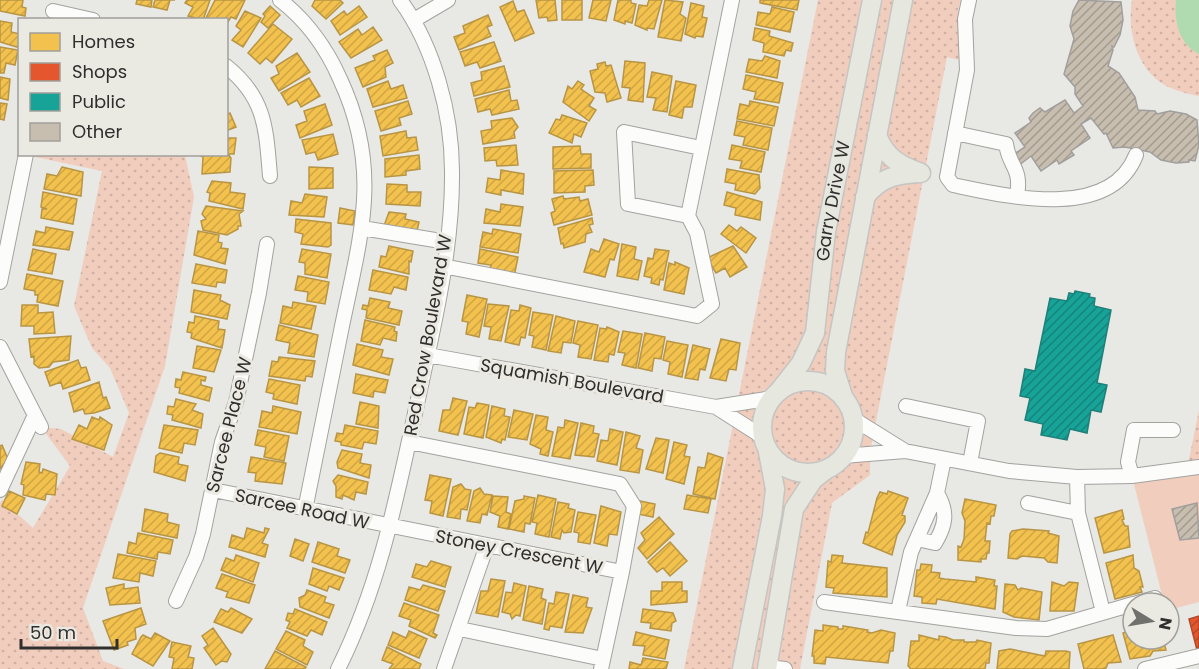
<svg xmlns="http://www.w3.org/2000/svg" width="1199" height="669" font-family="Poppins,sans-serif">
<style>
.green{fill:#f1cdbe}
.park{fill:url(#park-dots)}
.water{fill:#b0dbb1}
.homes{fill:url(#homes-hatch);stroke:#b89544;stroke-width:1.5}
.shops{fill:url(#shops-hatch);stroke:#ae4b2e;stroke-width:1.5}
.public{fill:url(#public-hatch);stroke:#1e8078;stroke-width:1.5}
.building{fill:url(#building-hatch);stroke:#a09f9d;stroke-width:1.5}
.lines{fill:none;stroke-linecap:round;stroke-linejoin:round}
.minor-casing{stroke:#a2a29f;stroke-width:16}
.major-casing{stroke:#c6c5c3;stroke-width:21}
.minor{stroke:#fcfcfb;stroke-width:14}
.major{stroke:#e6e8df;stroke-width:18}
.labels{text-anchor:middle;stroke-width:6;stroke-linejoin:round;paint-order:stroke}
.street-label{font-size:18px;fill:#302f2d;stroke:#eae9e2}
</style>
<defs>
<pattern id="park-dots" width="8" height="8" patternUnits="userSpaceOnUse" patternTransform="scale(1.5)"><rect width="8" height="8" fill="#f1cdbe"/><path d="M2 2h.1M6 6h.1" fill="none" stroke="#cfb0a4" stroke-width="1.8" stroke-linecap="round"/></pattern>
<pattern id="homes-hatch" width="6" height="6" patternUnits="userSpaceOnUse" patternTransform="scale(1.5)"><rect width="6" height="6" fill="#f2c14e"/><path d="M-1 1l2-2M0 6l6-6M5 7l2-2" fill="none" stroke="#d0a644"/></pattern>
<pattern id="shops-hatch" width="6" height="6" patternUnits="userSpaceOnUse" patternTransform="scale(1.5)"><rect width="6" height="6" fill="#e4572e"/><path d="M-1 1l2-2M0 6l6-6M5 7l2-2" fill="none" stroke="#b94828"/></pattern>
<pattern id="public-hatch" width="6" height="6" patternUnits="userSpaceOnUse" patternTransform="scale(1.5)"><rect width="6" height="6" fill="#17a398"/><path d="M-1 1l2-2M0 6l6-6M5 7l2-2" fill="none" stroke="#15857c"/></pattern>
<pattern id="building-hatch" width="6" height="6" patternUnits="userSpaceOnUse" patternTransform="scale(1.5)"><rect width="6" height="6" fill="#c8beb0"/><path d="M-1 1l2-2M0 6l6-6M5 7l2-2" fill="none" stroke="#a39b90"/></pattern>
</defs>
<rect width="100%" height="100%" fill="#e8e8e4"/>
<!-- green -->
<path class="green" d="M1199 467V602L1169 610V603H1164L1132 476Z"/>
<!-- park -->
<path class="park" d="M818 0H961L958 10 959 60 947 57 870 452V475L832 503 800 669H684Z
M1132 0H1199V96C1188 94 1173 90 1163 84 1136 67 1127 30 1132 0Z
M26 155H185L194 197 165 366 83 608 103 661 124 669H0V503L2 500 33 528 70 466 41 427 61 429 113 457 129 413 110 368 92 348 74 306 102 171Z
M1199 410V467L1187 469Z"/>
<!-- water -->
<path class="water" d="M1176 0H1199V54C1179 44 1174 22 1176 0Z"/>
<!-- homes -->
<path class="homes" d="M0 0H23L22 7 26 8 25 16 0 11Z
M137 0H152L151 7 136 4Z
M155 0H175H170L167 10 153 7Z
M187 0H210L203 20 188 16 193 7 185 3Z
M215 0H245L236 19 231 17 226 25V20H205Z
M315 0H340L343 3 326 19 312 6Z
M536 0H555L557 20 548 21 547 17 539 18Z
M562 0H582V20H562Z
M593 0H611L606 21 589 18Z
M618 0H631V3L636 4 632 23 625 21V24L614 20Z
M649 0H662L654 29 647 28V30L635 25 639 5 647 6Z
M665 0 683 2 680 14 686 18 681 41 658 37Z
M760 0H799L797 10 760 3Z
M513 1 517 12 524 10 534 33 515 41 500 7Z
M691 3 704 6 702 17 707 18 703 37 696 36 695 38 685 34Z
M270 6 280 15 268 28 261 22 265 16 263 14Z
M359 6 367 17 340 35 331 21 344 11 347 15Z
M772 7 794 12 790 32 756 25 758 12 770 14Z
M245 11 261 18 243 47 232 40 241 30 236 26Z
M488 15 492 25 487 27 491 36 459 50 454 37 465 33 463 26Z
M0 21 12 23 11 32 20 34V48L0 42Z
M273 24 292 39 272 63 266 58 260 64 248 53Z
M373 27 382 40 351 58 339 42 358 29 362 35Z
M755 28 770 31 769 36 793 43 791 51 786 50 784 56 763 52 764 43 753 40Z
M494 42 501 61 480 68 477 62 465 66 460 52Z
M0 47 18 50 15 65 6 63 4 73H0Z
M387 50 393 63 385 67 386 77 363 87 355 68 375 60 373 56Z
M297 53 310 72 279 91 271 78 279 74 276 66Z
M765 56 780 61 777 78 746 72 749 59 762 61Z
M625 61 645 63 643 102 628 100 630 88 622 87Z
M605 62 606 66 611 65 621 98 607 102 605 93 595 92 590 71 598 69 597 64Z
M504 66 510 87 474 96 471 83 482 80 481 72Z
M652 72 672 76 667 112 653 110 656 98 647 97Z
M746 75 783 83 779 103 754 99 756 92 743 89Z
M0 77 10 79 8 100 0 98Z
M309 78 320 96 301 107 297 100 288 105 281 93Z
M388 81 391 89 403 85 407 98 373 107 367 89Z
M578 81 584 85 581 89 594 98 589 106 596 110 589 121 563 102 568 86 572 89Z
M676 81 696 85 692 107H684L682 118 669 115Z
M509 90 511 101 517 100 519 109 492 115 490 109 478 112 475 99Z
M408 101 412 114 399 118 401 125 381 131 375 111Z
M750 101 778 107 774 126 737 119 740 104 749 106Z
M0 103 7 104 4 120 0 119Z
M325 104 332 125 300 138 296 125 307 121 304 111Z
M230 113 236 127 226 131V115Z
M562 115 587 123 581 137 574 134 572 143 549 133 556 119 560 120Z
M512 118 518 127 514 132 515 138 483 144 481 131 492 129 491 121Z
M737 121 772 128 768 150 743 145 745 137 734 135Z
M406 131 407 138 416 137 418 150 383 156 380 136Z
M333 134 338 154 318 160 315 152 306 154 302 140Z
M226 138H236L234 154H228L231 158 230 172 202 174 203 157 199 155 226 154Z
M516 145 518 165 497 166 496 160 485 161 484 148Z
M732 145 765 152 761 172 740 168 742 161 729 159Z
M580 146 581 154H591V168L553 169V147Z
M419 155 420 169 406 171V175L385 177V159Z
M62 167 83 172 81 196 44 189 47 174 57 176Z
M309 167 333 168V188L309 189Z
M727 169 759 175 760 188 755 194 735 190 736 184 725 182Z
M501 170 524 174 523 194 501 190V195L486 192 488 178 500 180Z
M593 170 594 185 585 186V192L554 193V171Z
M212 181 231 183 230 192 245 194 243 209 209 201 210 193 207 192Z
M387 184 407 185V192H421L420 206 386 204Z
M43 192 77 199 73 224 41 218 42 209H47L41 207Z
M727 192 762 202 760 220 735 215 736 208 724 205Z
M305 194 327 197 324 217 289 215 291 201 302 203Z
M563 196 564 199 579 197 580 201 588 199 592 215 554 225 551 213 555 211 552 199Z
M501 204 523 207 520 226 484 223 486 209 500 212Z
M206 206 243 211 239 214 241 226H238V229L227 235 203 230 201 221 206 219 202 214Z
M340 208 355 211 353 225 338 223Z
M389 212 406 214 405 219 419 222 416 235 384 226Z
M592 218 593 224 589 225 592 232 586 234 585 242 564 248 563 243 561 244 558 228Z
M296 219 331 223V245L328 247 301 244 303 234 295 232Z
M729 225 737 231 741 227 756 238 746 253 721 234Z
M46 227 73 232 69 250 33 245 36 231 45 233Z
M493 229 521 234 518 253 480 247 483 232 492 234Z
M198 231 219 235 218 242 222 243 221 248 228 249 225 264 194 255Z
M604 239 619 244 614 260 610 259 605 277 584 272 591 249 599 252Z
M622 244 636 247 634 259 642 261 638 280 617 276Z
M389 246 413 251 411 262 409 261V274L379 267 381 256 386 257Z
M733 246 747 267 730 277 725 268 716 273 707 258Z
M33 249 56 254 52 274 28 270Z
M302 249 331 254 327 278 305 274V263L299 262Z
M480 249 518 257 514 277 489 273 491 265 478 263Z
M655 249 669 251 663 280 660 279 659 285 651 283 652 278 644 276 648 258 653 259Z
M675 262 689 268 684 294 664 290 669 263 675 265Z
M196 264 227 270 225 283 217 282 216 287 192 283Z
M373 270 408 277 406 290 394 287 391 294 369 290Z
M27 274 63 281 58 306 37 302 38 295H35V291L24 289Z
M298 276 329 282 325 304 307 301 308 292 295 290Z
M194 290 221 295 220 300 230 305 227 319 191 312Z
M467 295 487 299 479 337 466 334 468 322 462 321Z
M370 298 390 302 388 308 402 311 399 325 366 318 367 310 362 309 363 305 368 306Z
M293 302 316 306 311 329 280 323 283 306 292 308Z
M488 304 509 306 501 341 489 339 491 327 484 326Z
M22 305H38V313L53 312 55 333 34 334V326H21Z
M520 305 531 308 525 338 521 337 519 345 505 342 511 310 519 311Z
M533 312 553 315 546 350 532 347 534 336 529 335Z
M195 316 219 321 218 329 225 330 222 348 191 338 192 333 187 332 189 322 194 323Z
M556 316 575 321 571 343 563 342 561 353 548 351Z
M365 320 395 327 394 331 397 332 396 341 383 338 380 345 361 341Z
M578 321 598 325 591 359 578 357 580 345 573 343Z
M279 325 318 335 314 357 288 353 290 343 276 340Z
M607 327 619 332 614 355 609 354 608 362 594 360 600 328 606 329Z
M623 331 642 334 636 368 622 365 625 353 618 352Z
M645 333 665 337 661 359 654 358 652 371 638 368Z
M71 336 69 360 53 362 49 367 39 368 34 364V356L31 357 29 339Z
M721 339 740 343 736 370 729 369 726 381 710 378Z
M667 341 688 345 682 377 668 374 670 362 663 360Z
M357 344 383 350 381 357 393 359 389 375 353 365Z
M693 345 710 349 705 370 700 369 698 380 685 378Z
M197 346 221 350 214 372 193 368Z
M279 357 315 361 312 377 306 376 305 381 269 376 272 361 278 362Z
M78 360 81 368 86 367 90 380 63 389 61 382 50 386 45 372Z
M183 372 206 377 205 381 201 380V385L212 388 209 401 179 393 180 388 175 387 176 379 181 380Z
M356 374 388 380 385 393 374 391 373 397 353 393Z
M269 379 300 385 297 404 273 399 274 394 266 392Z
M99 382 103 398 106 397 110 408 94 413 85 414 83 409 74 412 69 393Z
M453 398 467 401 458 435 439 431 443 410H450Z
M176 399 196 404 192 410 203 414 201 428 172 420 173 415 167 414 168 406 174 407Z
M360 402 379 406 378 428 356 424Z
M477 403 489 405 483 438 464 434 469 407 475 408Z
M273 406 301 412 297 434 259 427 262 411 272 413Z
M492 406 505 409 504 416 510 417 505 440 502 439 501 443 486 437Z
M514 410 533 414 527 440 508 437Z
M536 415 548 417 546 430 553 432 548 456 540 454 541 449 530 444Z
M92 417 99 420 100 417 112 425 104 450 72 439 79 425 87 429Z
M565 420 578 423 570 459 552 456 558 427 564 428Z
M581 423 594 426 593 433 599 434 594 457 575 455Z
M164 425 198 430 195 445 184 443 182 453 159 448Z
M345 425 378 431 376 444 364 442 362 449 341 445V442L335 441 337 433 343 434Z
M610 429 623 432 617 465 597 461 601 440 608 441Z
M258 430 289 436 284 461 264 457 266 447 255 445Z
M626 432 640 436 636 448 643 450 639 473 620 470Z
M656 438 669 440 663 473 646 469Z
M674 442 687 445 684 456 690 457 684 484 666 479Z
M2 445 8 459 0 469V446Z
M342 450 362 454 360 463 371 465 369 478 338 468 337 462Z
M160 453 179 457 178 464 188 466 185 481 154 472 156 456Z
M708 453 723 458 715 499 693 494 698 467 705 468Z
M251 457 286 463 282 484 255 481 256 473 248 472Z
M26 462 40 464 39 472 42 473 43 469 57 474 55 495 46 494 45 500 23 495 24 485 21 484Z
M338 475 368 482 366 494 356 492 354 500 343 495 342 499 336 497V486L333 481Z
M430 475 451 479 443 516 430 513 432 501 425 500Z
M461 484 465 489 471 490 467 510 461 509 460 519 447 517 453 487Z
M480 488 484 494 492 495 487 515 482 514 480 523 467 521 474 491Z
M9 491 25 498 17 514 2 506Z
M888 491 908 498 902 515 905 516V522L897 535 892 555 863 543 866 532 868 533 877 498 880 492 887 494Z
M538 495 556 499 549 537 535 534 537 523 532 522Z
M687 495 711 499 708 513 684 509Z
M493 496 508 497 506 512 511 514 508 529 498 527 500 516 490 512Z
M524 496 535 498 530 524 525 523 524 532 509 529 515 501 524 499Z
M965 499 996 505 994 516H991L990 524 987 523 985 541H990L989 553H987L986 559H981V562L958 560V546L961 547 964 539 965 521 962 513Z
M640 501 655 504 653 517 638 514Z
M558 502 569 504 568 508 575 510 571 532 564 533 562 530 560 539 551 537Z
M601 506 621 512 617 535 609 534 607 546 594 543Z
M145 509 168 514 167 522 179 525 177 538 142 531Z
M1122 510 1124 519 1122 520 1125 526H1128L1130 547 1104 553 1095 518Z
M578 512 596 515 590 544 578 542 579 533 574 532Z
M659 517 674 534 647 559 638 548 645 540 641 533Z
M247 528 264 533 265 528 269 529 262 543 268 545 265 557 229 547 232 535 244 539Z
M1023 529 1049 531 1048 533 1059 536 1057 563 1048 562 1044 558 1022 556 1017 559 1008 558 1010 534 1012 531Z
M138 533 173 540 170 554 158 552 157 559 127 553 129 542 136 544Z
M295 539 309 544 303 561 290 556Z
M318 542 339 549 337 556 350 560 345 573 312 562Z
M670 542 687 561 670 576 663 568 657 572 648 562Z
M118 554 156 561 153 576 140 573 139 582 113 578Z
M236 555 259 563 253 582 221 570 226 558 234 561Z
M832 555 843 556 842 563 887 568V597L833 593 834 588 826 587 828 561 831 562Z
M1133 555 1134 568 1139 571 1143 587H1140L1142 592 1115 599 1106 563Z
M431 561 451 567 445 587 412 577 416 564 427 567Z
M921 564 932 565 931 572 940 573 939 578 945 579 976 582V577L995 580 994 586H997L995 609 937 599 936 604 922 603V597L914 596 917 570H920Z
M313 568 344 578 339 590 329 586 327 591 309 584Z
M222 574 255 585 249 603 226 597 228 592 216 588Z
M491 579 505 581 498 617 476 613 481 591H488Z
M662 582H682V591H687V602L651 605V591H662Z
M1052 582 1064 586 1069 582 1078 583 1074 611H1050Z
M514 583 526 586 520 616 516 615 512 619 510 614 502 612 506 592 512 593Z
M124 584V589L138 587 140 603 110 605 106 588Z
M1005 584 1015 585 1018 590 1021 588 1042 592 1039 620 1014 617 1003 612Z
M423 585 445 591 438 611 405 600 409 587 420 590Z
M529 586 543 589 541 598 546 600 542 624 523 620Z
M307 590 326 597 324 602 334 605 329 618 300 607 299 598 305 595Z
M556 592 569 594 562 628 550 626 549 630 544 629 549 603 554 604Z
M573 595 588 598 586 607 592 608 583 633 565 632Z
M404 603 439 615 433 633 437 635 435 638 409 626 411 620 399 616Z
M141 608 146 624 135 628 136 639 127 642 128 645 114 650 103 621Z
M231 608 252 619 242 633 214 622 221 609 228 612Z
M295 609 327 622 322 635 311 630 307 636 287 628 290 622 286 620 288 613 293 614Z
M643 609 673 613 676 621 672 623 671 631 650 628 651 623 641 622Z
M823 625 838 627V629H843V626L868 630 867 632 872 633 881 630 895 633 893 651H890L888 663 826 657 825 664 814 663V656H812L815 630 823 631Z
M213 628 231 654 227 662 222 661 216 665 204 648 208 645 202 636Z
M1132 630 1133 639H1163L1166 650 1153 651 1150 656 1130 659 1123 633Z
M286 631 305 640 303 646 313 652 307 665 276 649Z
M409 631 427 639 419 658 388 645 393 632 406 638Z
M636 632 669 640 665 659 643 655 645 646 633 645Z
M155 633 170 641 153 666 132 654 141 637 143 635 151 639Z
M919 635 939 640V636L946 637 953 640H964V642H976L977 640 991 643 989 663H986L985 669H911L908 666 911 641H919Z
M1113 635 1121 662 1108 663 1106 668 1101 669H1084L1078 644Z
M172 642 191 646 188 657 194 658 192 669H172L174 658 169 657Z
M387 647 421 664 419 669H389L393 664 382 660Z
M1010 649 1045 656 1046 651H1066L1070 652 1069 669H997L999 651Z
M275 651 306 667 305 669H265Z
M643 658 668 662 666 669H629L630 662 641 665Z"/>
<!-- shops -->
<path class="shops" d="M1199 616V649L1197 650 1189 619Z"/>
<!-- public -->
<path class="public" d="M1075 291 1090 294 1089 297 1095 298 1094 306 1111 310 1097 383 1107 385 1101 412 1091 410 1087 433 1070 429 1067 440 1041 435 1043 424 1025 420 1030 398 1020 396 1025 369 1035 371 1050 298 1067 301 1069 293 1074 294Z"/>
<!-- building -->
<path class="building" d="M1079 0 1121 2 1123 20 1120 35 1114 47 1112 46 1113 50 1108 66 1119 73 1135 97 1138 110 1155 111 1157 114 1170 111 1186 114 1197 120 1199 145 1195 161 1189 160V162L1176 163 1161 160 1150 152 1125 147 1113 148 1106 133 1104 134 1091 118 1081 124 1090 138 1071 151 1074 155 1059 164 1057 160 1041 171 1031 156 1018 166 1011 156 1025 147 1015 133 1031 122 1029 118 1033 113 1040 108 1045 112 1065 100 1074 113 1083 106 1075 94V87L1064 74 1074 39 1070 26 1073 11Z
M1197 503 1199 538 1180 540 1172 509Z"/>
<g class="lines">
<!-- minor casing -->
<g class="minor-casing">
<path id="minor" d="M280 0C306 20 327 49 340 79 383 171 360 237 341 331 329 391 317 450 305 510
M969 0 965 19 967 70 947 177 953 185C1006 196 1110 222 1136 155
M53 11 93 20
M414 20 448 0
M226 66C266 98 266 129 270 176
M955 133 1006 144C1009 167 1022 167 1017 196
M701 148 624 132 628 204 688 216 732 0
M362 228 447 242
M443 266 697 316 712 304 697 233 688 216
M0 282 26 154
M0 347 41 427
M428 355 716 407 772 398
M906 406 978 421 970 463
M716 407 763 437
M852 418 905 451
M409 442 620 484 634 506 622 572
M843 456 905 451 1009 471 1077 477 1132 476 1199 467
M1132 476 1128 462 1134 430H1173
M1077 477 1078 513 1103 612
M0 490 35 415
M213 490 622 572 601 669
M1028 503 1078 513
M917 539 935 543C946 525 948 512 937 493
M176 601 196 557 203 534 222 442 236 402 259 293 267 244
M824 602 1016 628 1047 629 1133 604
M1137 603 1155 598
M898 611 911 552 937 493 944 459
M460 629 603 659
M767 667 785 669
M338 669C380 585 397 496 417 404 433 329 453 249 452 171 452 114 434 46 400 0
M444 669 487 545
M1145 669 1199 656"/>
</g>
<!-- major casing -->
<g class="major-casing">
<g id="major">
<path d="M877 135C885 156 898 165 919 172"/>
<path d="M865 197C881 177 896 174 921 173"/>
<circle cx="808" cy="427" r="46"/>
<path id="s1" d="M779 391 801 363 815 333 826 232 872 0"/>
<path d="M844 399 835 371 836 352 903 0"/>
<path d="M742 669 772 516 775 489 768 452"/>
<path d="M767 669 794 509 813 480 827 469"/>
</g>
</g>
<!-- minor -->
<use href="#minor" class="minor"/>
<!-- major -->
<use href="#major" class="major"/>
</g>
<g class="labels">
<!-- street labels -->
<g class="street-label">
<text dy="6" stroke="none"><textPath href="#s1" startOffset="202">Garry Drive W</textPath></text>
<text transform="translate(428 335) rotate(-80)" y="6">Red Crow Boulevard W</text>
<text transform="translate(572 381) rotate(10)" y="6">Squamish Boulevard</text>
<text transform="translate(229 425) rotate(-76)" y="6">Sarcee Place W</text>
<text transform="translate(302 509) rotate(12)" y="6">Sarcee Road W</text>
<text transform="translate(519 552) rotate(11)" y="6">Stoney Crescent W</text>
</g>
</g>
<!-- legend -->
<rect x="18" y="18" width="210" height="138" fill="#eae9e2" stroke="#a09f9a" stroke-width="1.5"/>
<rect x="30" y="33" width="30" height="18" fill="#f2c14e" stroke="#a09f9a" stroke-width="1.5"/>
<text x="72" y="48" font-size="18" fill="#302f2d">Homes</text>
<rect x="30" y="63" width="30" height="18" fill="#e4572e" stroke="#a09f9a" stroke-width="1.5"/>
<text x="72" y="78" font-size="18" fill="#302f2d">Shops</text>
<rect x="30" y="93" width="30" height="18" fill="#17a398" stroke="#a09f9a" stroke-width="1.5"/>
<text x="72" y="108" font-size="18" fill="#302f2d">Public</text>
<rect x="30" y="123" width="30" height="18" fill="#c8beb0" stroke="#a09f9a" stroke-width="1.5"/>
<text x="72" y="138" font-size="18" fill="#302f2d">Other</text>
<!-- north arrow -->
<g transform="translate(1151 621) rotate(101)"><circle r="28" fill="#eae9e2" stroke="#a09f9a" stroke-width="1.5"/>
<path d="M0-4.5L10 22L0 15L-10 22Z" fill="#70706d"/>
<text y="-9" font-size="16" font-weight="bold" text-anchor="middle" fill="#302f2d">N</text>
</g>
<!-- scale -->
<path d="M21 639v9h96v-9" fill="none" stroke="#302f2d" stroke-width="3"/>
<text x="30" y="639" font-size="18" fill="#302f2d" stroke="#eae9e2" stroke-width="4.5" paint-order="stroke">50 m</text>
</svg>
